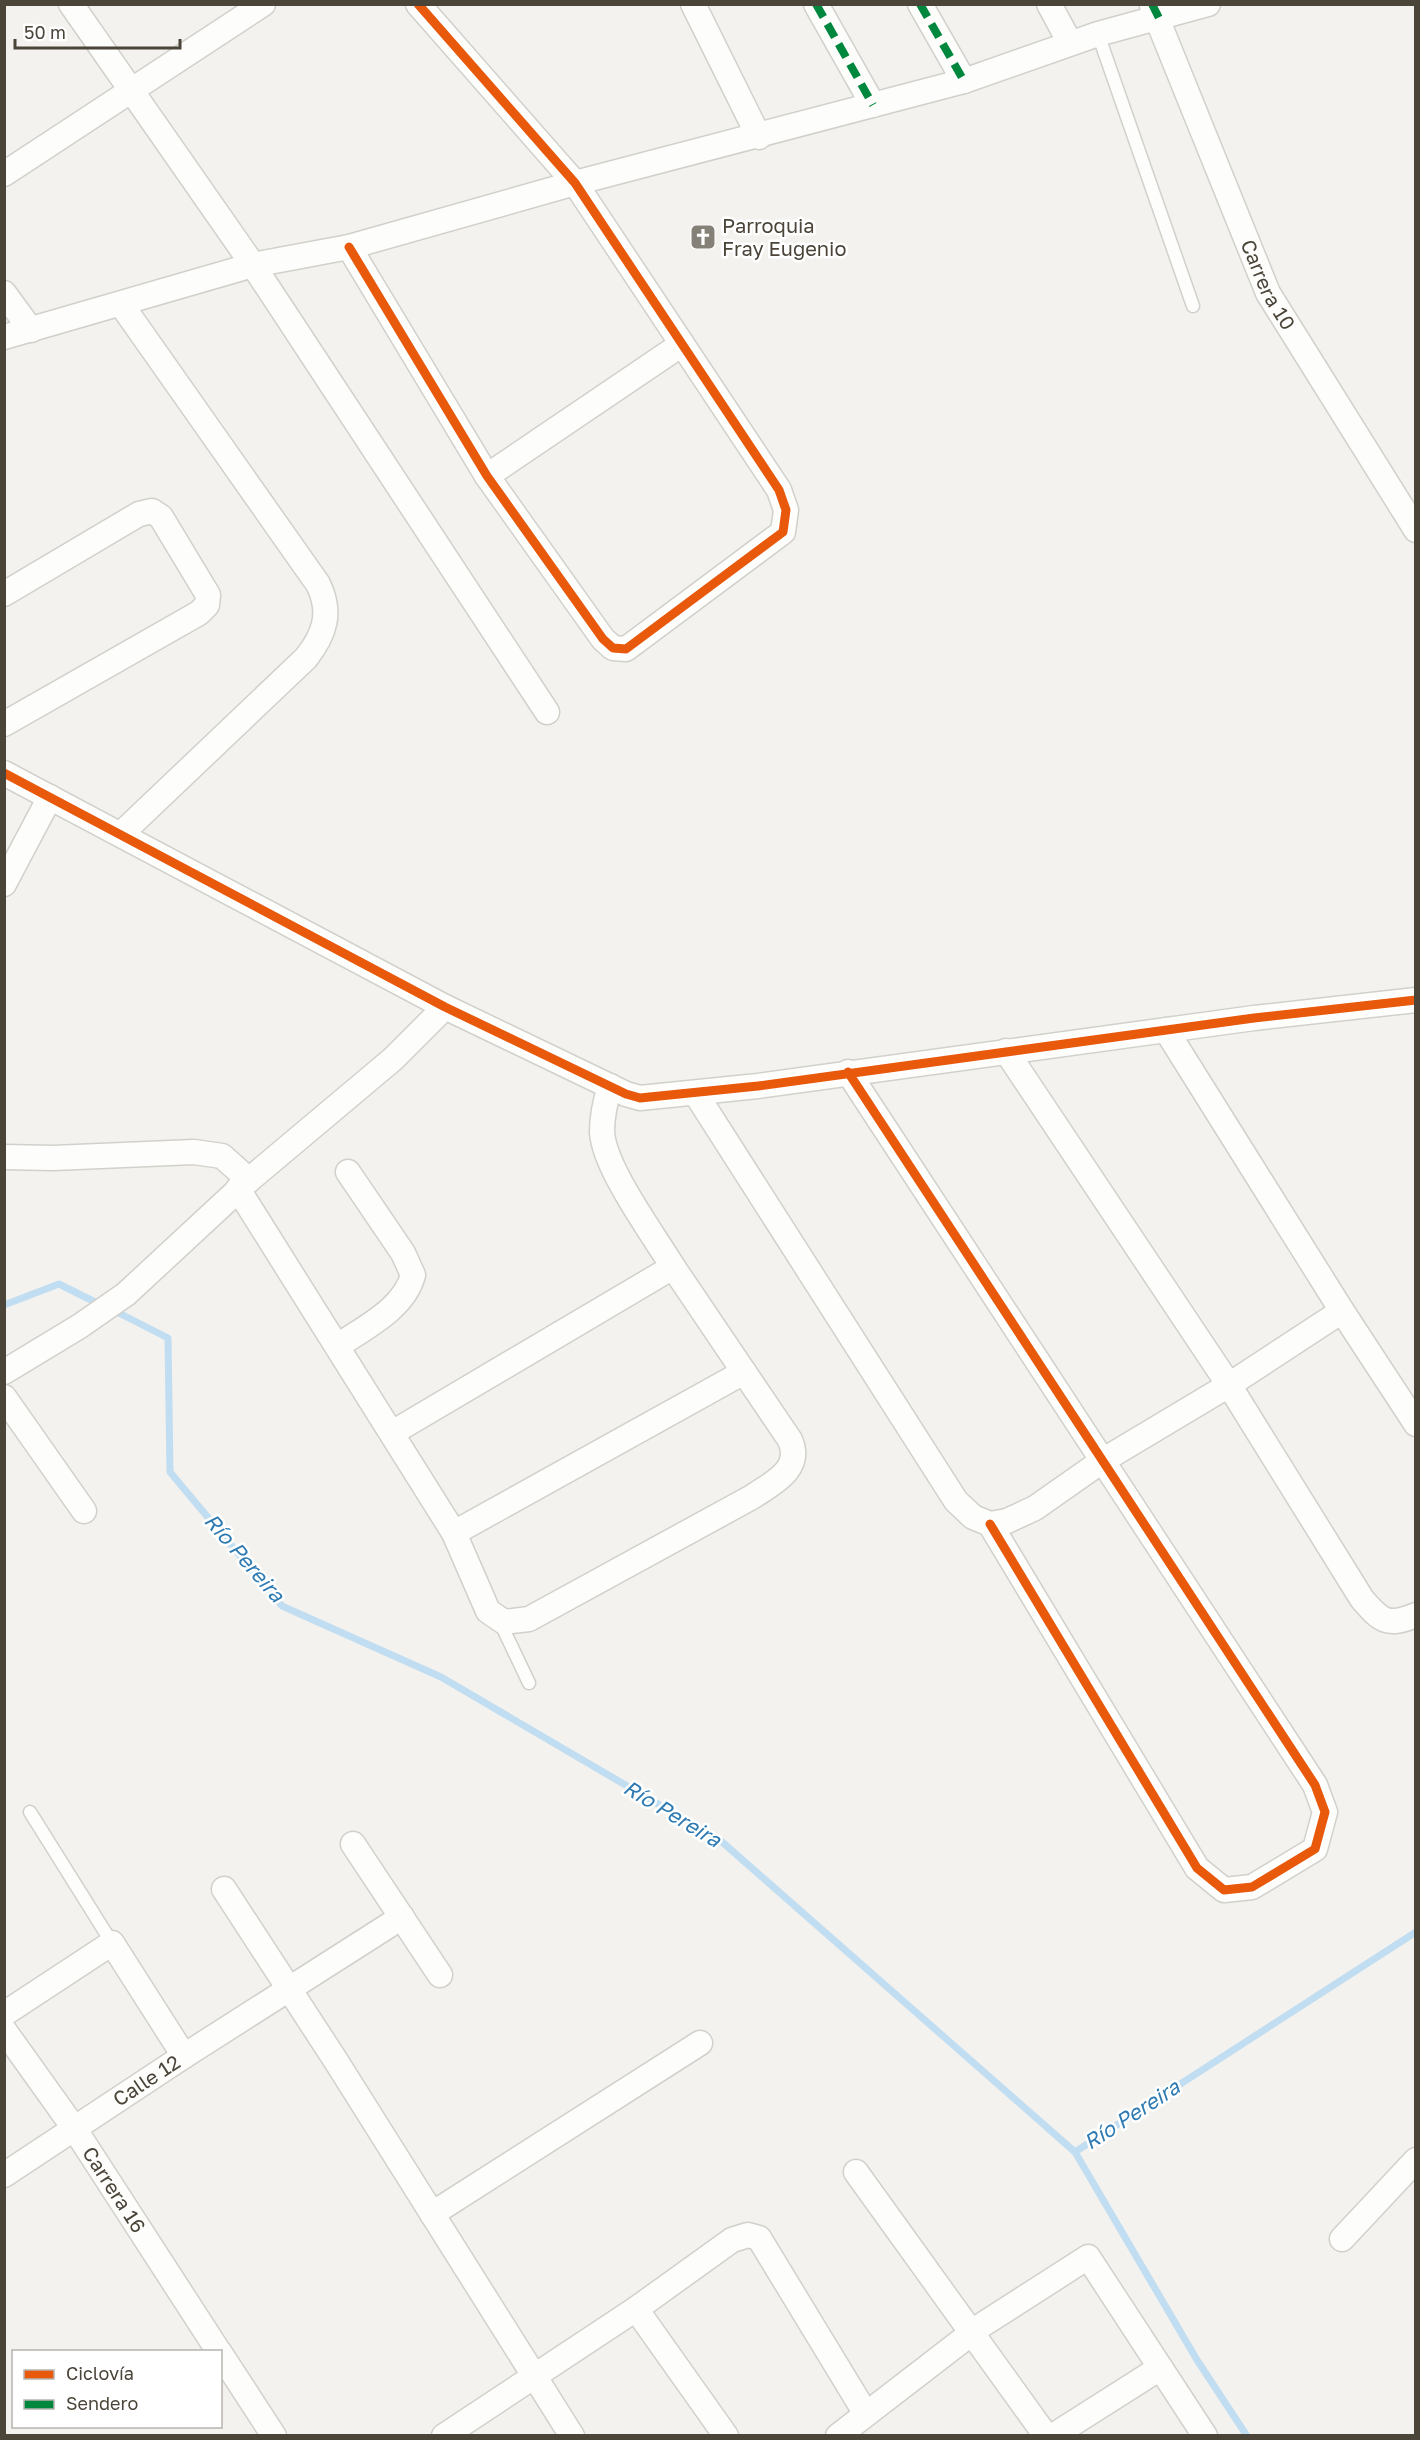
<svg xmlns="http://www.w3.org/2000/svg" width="1420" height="2440" font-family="'Golos Text',sans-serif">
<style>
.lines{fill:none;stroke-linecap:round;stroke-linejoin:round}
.stream{stroke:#c0ddf1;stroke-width:7}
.lane-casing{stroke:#d2d0cb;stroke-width:15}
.street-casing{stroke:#d2d0cb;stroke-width:27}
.lane{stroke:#fdfdfc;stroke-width:12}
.street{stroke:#fdfdfc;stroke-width:24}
.quiet{stroke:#00873e;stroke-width:8;stroke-dasharray:15 8;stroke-linecap:butt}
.cycleway-casing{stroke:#fff;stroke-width:13}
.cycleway{stroke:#e8590c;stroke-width:9}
.labels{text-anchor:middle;stroke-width:5;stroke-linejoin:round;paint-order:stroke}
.poi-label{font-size:20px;fill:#4b4439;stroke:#fff;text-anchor:start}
.street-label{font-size:20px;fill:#4b4439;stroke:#fff}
.water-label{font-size:21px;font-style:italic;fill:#2e7ab2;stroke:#fff}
</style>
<rect width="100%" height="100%" fill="#f4f2ee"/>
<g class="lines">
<!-- stream -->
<path class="stream" d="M4 1305 59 1284 101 1305
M111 1309 168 1338 170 1472 282 1606 441 1677 721 1841 1075 2152 1416 1932
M1075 2152 1197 2360 1247 2436"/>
<!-- lane casing -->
<g class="lane-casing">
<path id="lane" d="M1098 34 1193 306
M499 1620 529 1683
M30 1812 112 1943"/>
</g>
<!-- street casing -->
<g class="street-casing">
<g id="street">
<path d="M71 4 253 265 547 712"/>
<path d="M693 4 759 137"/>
<path d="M816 4 873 105"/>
<path d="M920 4 964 81"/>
<path d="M1049 4 1070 43"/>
<path id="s1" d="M1152 6 1268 293 1416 530"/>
<path d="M4 174 263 4"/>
<path d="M349 247 487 476 603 639 613 648 626 649 783 532 786 510 779 490 575 183 418 4"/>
<path d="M4 293 31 330"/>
<path d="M121 304 318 584C332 612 325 634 306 658L121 834"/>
<path d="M4 337 253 265 349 247 575 183 964 81 1098 34 1208 4"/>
<path d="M487 476 682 344"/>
<path d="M4 594 139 514 152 511 161 517 208 595 207 605 199 613 4 724"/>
<path d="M4 773 445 1007 626 1094 640 1098 758 1086 1254 1018 1416 1000"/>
<path d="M4 884 50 797"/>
<path d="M1006 1051 1229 1385 1362 1599C1381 1621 1387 1627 1416 1615"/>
<path d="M848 1072 1315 1785 1325 1812 1315 1849 1252 1887 1224 1890 1197 1868 990 1524"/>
<path d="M696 1094 956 1501 973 1517 990 1524 1007 1521 1035 1508 1102 1461 1229 1385 1342 1311 1166 1030"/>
<path d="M4 1157 53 1158 194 1152 222 1156 249 1180"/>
<path d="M238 1189 454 1533 488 1611 504 1622 529 1619 752 1497C773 1483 803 1469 790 1440L673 1267"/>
<path d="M1342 1311 1416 1424"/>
<path d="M338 1346C365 1327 404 1309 413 1275L403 1253 348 1172"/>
<path d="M4 1372 80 1326 126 1294 249 1180 393 1059 445 1007"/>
<path d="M4 1397 84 1511"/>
<path d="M392 1433 673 1267C653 1234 604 1168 602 1132 602 1116 605 1102 610 1086"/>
<path d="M454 1533 744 1372"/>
<path d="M353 1844 440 1975"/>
<path d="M224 1889 336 2061 572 2436"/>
<path d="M4 2014 112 1943 184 2056"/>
<path id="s2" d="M4 2030 74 2128 219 2352"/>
<path d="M856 2172 1046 2436"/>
<path id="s3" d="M4 2175 184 2056 402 1917"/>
<path d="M432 2214 700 2043"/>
<path d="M1342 2239 1416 2160"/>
<path d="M636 2309 726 2436"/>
<path d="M220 2353 274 2436"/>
<path d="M444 2436 636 2309 732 2240 748 2235 759 2238 866 2414"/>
<path d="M838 2436 982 2325 1088 2257 1205 2436"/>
<path d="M1053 2436 1160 2368"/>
</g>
</g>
<!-- lane -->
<use href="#lane" class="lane"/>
<!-- street -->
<use href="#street" class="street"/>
<!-- quiet -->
<path class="quiet" d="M816 4 873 105
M920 4 964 81
M1152 4 1159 18"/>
<!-- cycleway casing -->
<g class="cycleway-casing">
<path id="cycleway" d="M349 247 487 476 603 639 613 648 626 649 783 532 786 510 779 490 575 183 418 4
M4 773 445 1007 626 1094 640 1098 758 1086 1254 1018 1416 1000
M848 1072 1315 1785 1325 1812 1315 1849 1252 1887 1224 1890 1197 1868 990 1524"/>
</g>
<!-- cycleway -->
<use href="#cycleway" class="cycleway"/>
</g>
<!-- icons -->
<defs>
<g id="church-square" transform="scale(1.35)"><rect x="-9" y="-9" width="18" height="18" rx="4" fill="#868178" stroke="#fff"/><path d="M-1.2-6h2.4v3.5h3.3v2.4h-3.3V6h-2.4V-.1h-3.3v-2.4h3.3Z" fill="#fff"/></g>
</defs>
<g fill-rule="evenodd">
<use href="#church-square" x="703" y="237"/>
</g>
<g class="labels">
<!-- poi labels -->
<g class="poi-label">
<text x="722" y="233">Parroquia<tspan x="722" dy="23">Fray Eugenio</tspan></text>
</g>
<!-- street labels -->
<g class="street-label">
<text dy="7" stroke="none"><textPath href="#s1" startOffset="302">Carrera 10</textPath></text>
<text dy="7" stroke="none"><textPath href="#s3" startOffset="171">Calle 12</textPath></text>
<text dy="7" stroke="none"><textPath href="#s2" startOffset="194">Carrera 16</textPath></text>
</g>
<!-- water labels -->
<g class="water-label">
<text transform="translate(244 1558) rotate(49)" y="7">Río Pereira</text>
<text transform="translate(672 1814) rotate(31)" y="7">Río Pereira</text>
<text transform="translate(1132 2115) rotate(-33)" y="7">Río Pereira</text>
</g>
</g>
<!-- border -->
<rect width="1420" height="2440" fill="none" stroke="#4b4439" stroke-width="12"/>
<!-- legend -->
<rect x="12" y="2350" width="210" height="78" fill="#ffffff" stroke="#b7b4b0" stroke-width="1.5"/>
<rect x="24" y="2370" width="30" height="9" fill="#e8590c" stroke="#b7b4b0" stroke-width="1.5"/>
<text x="66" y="2380" font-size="18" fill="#4b4439">Ciclovía</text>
<rect x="24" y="2400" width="30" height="9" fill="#00873e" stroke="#b7b4b0" stroke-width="1.5"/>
<text x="66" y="2410" font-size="18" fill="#4b4439">Sendero</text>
<!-- scale -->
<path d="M15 39v9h165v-9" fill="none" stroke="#4b4439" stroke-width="3"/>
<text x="24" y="39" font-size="18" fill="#4b4439" stroke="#ffffff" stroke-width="4.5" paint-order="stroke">50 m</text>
</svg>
